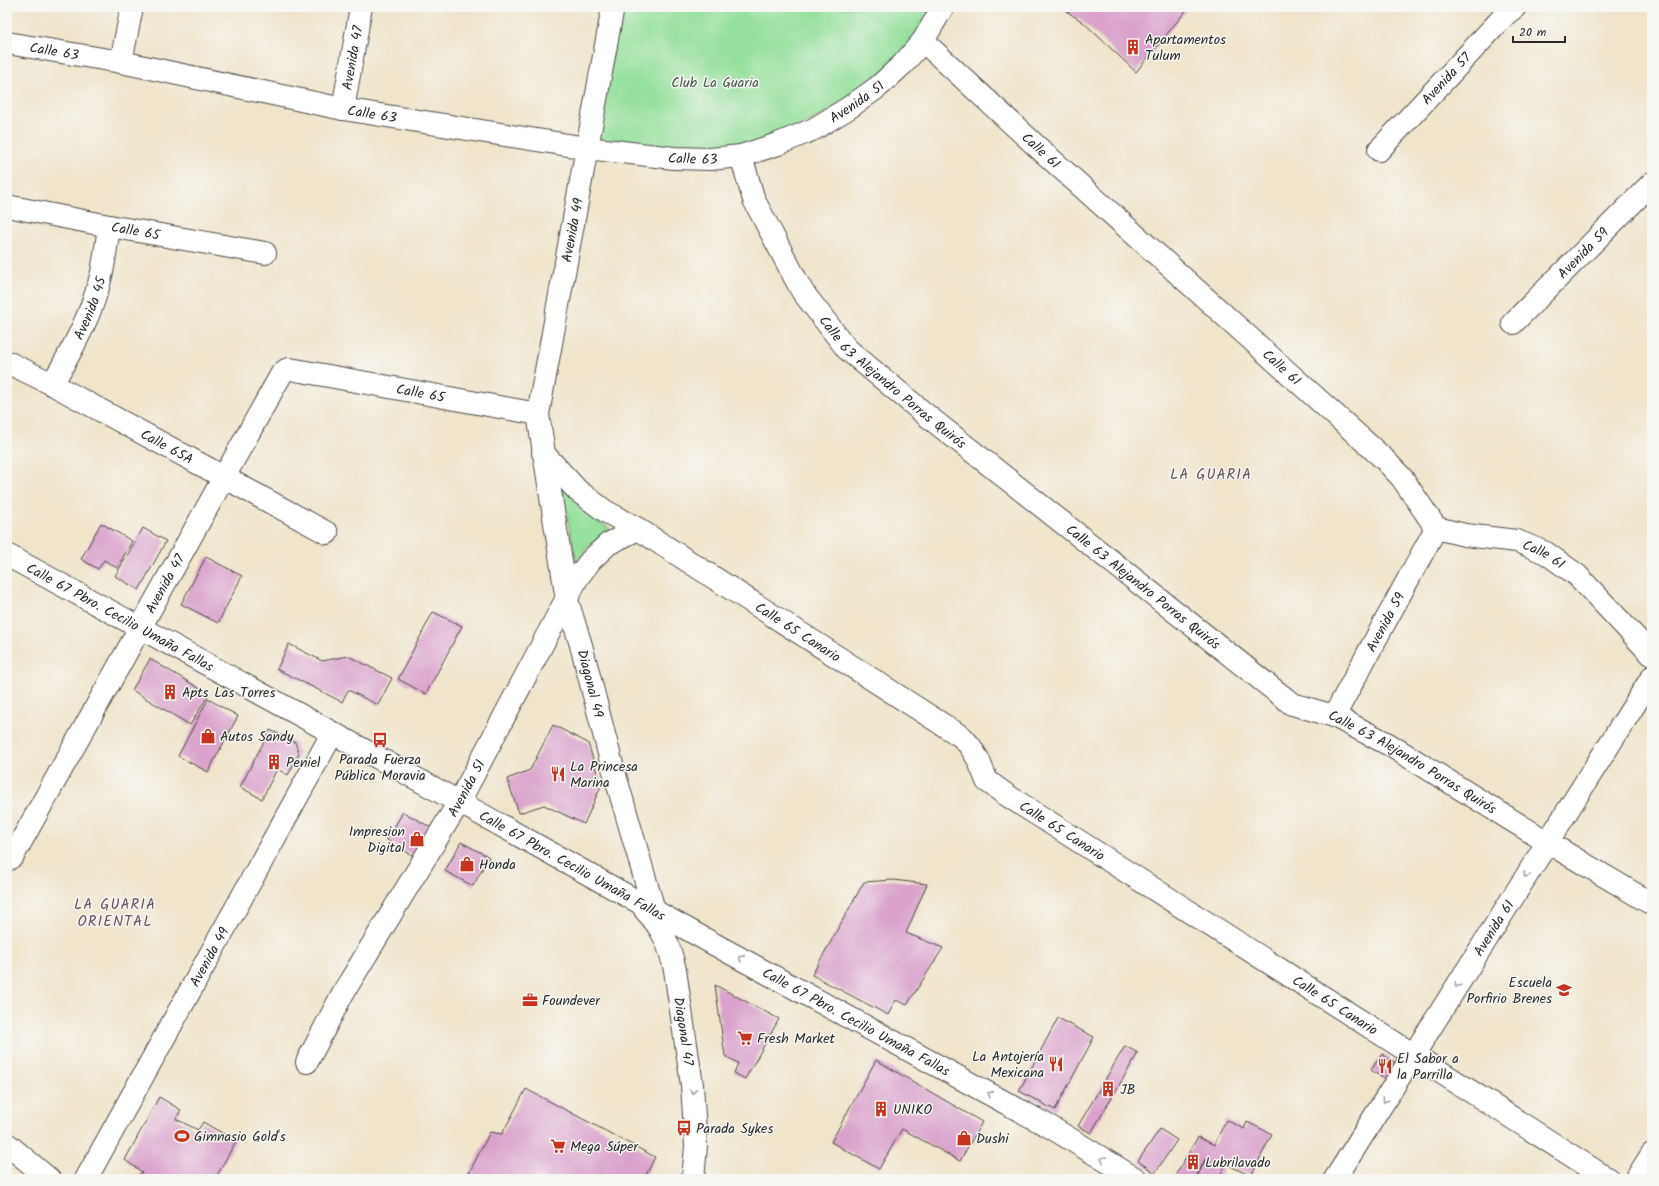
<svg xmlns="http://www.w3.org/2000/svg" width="1659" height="1186" font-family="Kalam,sans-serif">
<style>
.green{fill:#95e09c;stroke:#608664}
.building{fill:#daa2cc}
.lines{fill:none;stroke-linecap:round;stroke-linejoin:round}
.minor-casing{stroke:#494743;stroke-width:24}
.major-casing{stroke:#494743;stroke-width:24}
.minor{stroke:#fff;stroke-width:22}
.major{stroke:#fff;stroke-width:22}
.oneway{stroke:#a0a0a0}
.labels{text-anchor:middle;stroke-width:3;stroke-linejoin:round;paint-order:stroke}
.poi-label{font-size:14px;fill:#2b2b2b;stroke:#f6f6f2;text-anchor:start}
.street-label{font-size:14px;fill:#2b2b2b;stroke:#f6f6f2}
.park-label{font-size:14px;fill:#465847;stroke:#f6f6f2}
.neighbourhood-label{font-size:15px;letter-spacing:1px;fill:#685563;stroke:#f6f6f2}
</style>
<rect width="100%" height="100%" fill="#f6f6f2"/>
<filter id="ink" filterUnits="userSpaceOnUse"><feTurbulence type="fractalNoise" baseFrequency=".025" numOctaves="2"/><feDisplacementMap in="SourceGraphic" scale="8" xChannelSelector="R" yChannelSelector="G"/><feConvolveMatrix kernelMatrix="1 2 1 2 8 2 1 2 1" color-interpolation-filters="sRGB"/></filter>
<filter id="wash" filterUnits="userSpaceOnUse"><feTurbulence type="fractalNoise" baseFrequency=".012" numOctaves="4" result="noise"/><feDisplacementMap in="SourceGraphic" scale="16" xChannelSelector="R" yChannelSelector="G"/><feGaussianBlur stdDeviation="0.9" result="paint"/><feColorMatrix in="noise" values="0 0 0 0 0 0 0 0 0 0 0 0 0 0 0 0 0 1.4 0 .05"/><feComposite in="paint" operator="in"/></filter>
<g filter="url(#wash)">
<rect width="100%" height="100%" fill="#f0e4ca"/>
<!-- green -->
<path class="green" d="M613 7H943L878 87 741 156 587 148Z
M561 487 601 523 613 531 592 543 576 561Z"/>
<g id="blocks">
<!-- building -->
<path class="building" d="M1060 7H1189L1136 72 1083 22Z
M101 523 132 541 117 568 104 560 98 569 81 559Z
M143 528 166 541 139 590 115 576Z
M206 557 242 576 218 623 181 604Z
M433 612 462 626 426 694 398 679Z
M289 644 322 661 348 656 392 678 378 705 348 690 342 702 277 669Z
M150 659 209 694 190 725 132 690Z
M208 699 238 716 208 772 178 756Z
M553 725 588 743 601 786 584 824 544 805 519 813 507 779 530 770Z
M270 730 295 742 299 754 288 775 277 769 262 799 240 787Z
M403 812 432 828 415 857 387 840Z
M461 842 489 857 473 886 445 871Z
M893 880 927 884 906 933 943 948 907 1005 896 1000 888 1015 812 975 864 882Z
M715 985 779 1019 745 1079 734 1073 738 1063 725 1056Z
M1058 1018 1094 1037 1055 1110 1019 1091Z
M1125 1046 1138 1053 1091 1133 1078 1126Z
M1382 1054 1394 1062 1397 1070 1390 1083 1371 1070Z
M876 1060 982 1122 960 1161 902 1129 879 1169 831 1142Z
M526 1089 655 1157 644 1179H466L490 1132 502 1134Z
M159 1097 181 1110 176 1119 198 1130 203 1122 236 1141 215 1179H136L142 1172 125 1160Z
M1226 1120 1244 1129 1247 1122 1272 1134 1251 1176 1226 1164 1218 1179H1196L1206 1158 1195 1179H1173L1198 1137 1214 1145Z
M1160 1129 1177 1140 1155 1173 1138 1161Z
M1577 1173 1587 1179H1573Z"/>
</g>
</g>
<g filter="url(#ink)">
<use href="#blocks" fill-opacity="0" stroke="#494743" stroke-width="1"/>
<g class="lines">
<!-- minor casing -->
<g class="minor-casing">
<g id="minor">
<path id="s1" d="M613 7 538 414 567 600 581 645 611 761 654 910"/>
<path id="s2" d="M923 41 1032 142 1384 459 1402 478 1436 528 1465 535 1517 541 1546 553 1577 575 1652 655"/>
<path id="s3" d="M7 43 121 62 343 109 587 148 674 158 710 159 741 156 778 144 814 129 850 107 878 87 903 64 923 41 943 7"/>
<path d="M121 62 132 7"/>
<path id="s4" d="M343 109 361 7"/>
<path id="s5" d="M1379 150 1506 14 1515 7"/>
<path id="s6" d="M741 156 754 200 802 291 847 349 925 414 1292 704 1334 716 1388 744 1547 842 1652 904"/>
<path id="s7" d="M7 206 109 226 265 253"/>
<path id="s8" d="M1513 323 1652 183"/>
<path id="s9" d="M7 362 52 384 327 533"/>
<path id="s10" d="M52 384C73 349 93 312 102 272 105 257 107 241 109 226"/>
<path id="s11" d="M543 453 578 491 589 499 605 511 638 529 962 737 970 746 978 759 987 781 1005 794 1608 1179"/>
<path id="s12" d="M1334 716 1436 528"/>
<path id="s13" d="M7 860 13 856 282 373 286 370 290 369 538 414"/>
<path id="s14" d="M307 1062 343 993 459 802 578 577 591 560 608 544 638 529"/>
<path d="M7 1144 49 1179"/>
<path id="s15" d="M86 1179 332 734"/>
<path id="s16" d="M1335 1179 1652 677"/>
<path d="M1636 1179 1652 1154"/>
</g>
</g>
<!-- major casing -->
<g class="major-casing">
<g id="major">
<path id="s17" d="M7 555 459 802 712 943 1052 1128 1136 1179"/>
<path id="s18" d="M645 910C663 929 669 944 675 970L692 1085 696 1146 693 1179"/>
</g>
</g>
<!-- minor -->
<use href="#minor" class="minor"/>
<!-- major -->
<use href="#major" class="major"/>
</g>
<!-- one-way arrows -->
<defs><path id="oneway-chevron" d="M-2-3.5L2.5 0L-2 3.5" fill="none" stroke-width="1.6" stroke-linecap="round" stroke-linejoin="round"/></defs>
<g class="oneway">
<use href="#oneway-chevron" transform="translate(1526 875) rotate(122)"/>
<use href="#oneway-chevron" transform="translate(741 958) rotate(-151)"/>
<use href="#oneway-chevron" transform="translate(1457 985) rotate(122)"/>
<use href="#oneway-chevron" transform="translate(693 1091) rotate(86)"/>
<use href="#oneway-chevron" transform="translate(990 1094) rotate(-151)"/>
<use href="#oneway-chevron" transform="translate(1385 1100) rotate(122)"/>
<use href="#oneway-chevron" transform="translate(1103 1159) rotate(-149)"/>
</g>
</g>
<!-- icons -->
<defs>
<g id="building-bare" transform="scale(1.2)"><path d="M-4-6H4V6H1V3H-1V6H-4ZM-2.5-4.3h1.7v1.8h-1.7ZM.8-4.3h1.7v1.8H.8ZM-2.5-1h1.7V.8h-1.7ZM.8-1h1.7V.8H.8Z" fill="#c8321e" stroke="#f6f6f2" stroke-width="2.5" paint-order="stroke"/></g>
<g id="shop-bare" transform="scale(1.2)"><path d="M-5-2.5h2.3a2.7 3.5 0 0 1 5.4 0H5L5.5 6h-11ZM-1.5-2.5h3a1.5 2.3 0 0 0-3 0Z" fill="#c8321e" stroke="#f6f6f2" stroke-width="2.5" paint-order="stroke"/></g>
<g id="bus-bare" transform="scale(1.2)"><path d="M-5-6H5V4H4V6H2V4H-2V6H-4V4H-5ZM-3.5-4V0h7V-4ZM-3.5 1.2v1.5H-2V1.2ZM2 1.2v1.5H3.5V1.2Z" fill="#c8321e" stroke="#f6f6f2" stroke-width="2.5" paint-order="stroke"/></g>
<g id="restaurant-bare" transform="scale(1.2)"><path d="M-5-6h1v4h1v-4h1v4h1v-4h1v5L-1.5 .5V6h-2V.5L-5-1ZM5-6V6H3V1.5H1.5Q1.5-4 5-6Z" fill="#c8321e" stroke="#f6f6f2" stroke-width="2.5" paint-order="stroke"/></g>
<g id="school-bare" transform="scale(1.2)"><path d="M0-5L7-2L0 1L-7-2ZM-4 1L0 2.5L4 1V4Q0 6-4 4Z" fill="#c8321e" stroke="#f6f6f2" stroke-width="2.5" paint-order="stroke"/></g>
<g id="office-bare" transform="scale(1.2)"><path d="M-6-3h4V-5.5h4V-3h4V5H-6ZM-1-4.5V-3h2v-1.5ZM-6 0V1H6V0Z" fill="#c8321e" stroke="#f6f6f2" stroke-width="2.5" paint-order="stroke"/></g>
<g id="supermarket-bare" transform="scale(1.2)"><path d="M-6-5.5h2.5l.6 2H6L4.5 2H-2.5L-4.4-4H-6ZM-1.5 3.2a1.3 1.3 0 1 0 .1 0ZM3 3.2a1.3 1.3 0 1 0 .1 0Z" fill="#c8321e" stroke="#f6f6f2" stroke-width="2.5" paint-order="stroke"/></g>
<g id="stadium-bare" transform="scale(1.2)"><path d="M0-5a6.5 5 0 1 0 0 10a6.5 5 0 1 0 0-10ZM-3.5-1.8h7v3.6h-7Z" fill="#c8321e" stroke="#f6f6f2" stroke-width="2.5" paint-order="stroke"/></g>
</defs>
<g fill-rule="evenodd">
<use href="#building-bare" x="1133" y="47"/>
<use href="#building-bare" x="170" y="692"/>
<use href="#shop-bare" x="208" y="736"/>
<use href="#bus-bare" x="380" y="740"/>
<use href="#building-bare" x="274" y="762"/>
<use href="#restaurant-bare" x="558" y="774"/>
<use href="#shop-bare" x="417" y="839"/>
<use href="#shop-bare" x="467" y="864"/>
<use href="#school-bare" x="1564" y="990"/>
<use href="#office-bare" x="530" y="1000"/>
<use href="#supermarket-bare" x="745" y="1038"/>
<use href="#restaurant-bare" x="1056" y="1064"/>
<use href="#restaurant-bare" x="1385" y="1066"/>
<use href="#building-bare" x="1108" y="1089"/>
<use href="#building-bare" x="881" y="1109"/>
<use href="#bus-bare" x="684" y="1128"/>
<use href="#stadium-bare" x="182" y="1136"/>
<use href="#shop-bare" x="964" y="1138"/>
<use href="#supermarket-bare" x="558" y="1146"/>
<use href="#building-bare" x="1193" y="1162"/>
</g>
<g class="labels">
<!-- poi labels -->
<g class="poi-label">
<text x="1145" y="44">Apartamentos<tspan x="1145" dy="16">Tulum</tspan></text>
<text x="182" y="697">Apts Las Torres</text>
<text x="220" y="741">Autos Sandy</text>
<text x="380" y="764" text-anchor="middle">Parada Fuerza<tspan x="380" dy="16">Pública Moravia</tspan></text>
<text x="286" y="767">Peniel</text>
<text x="570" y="771">La Princesa<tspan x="570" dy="16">Marina</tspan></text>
<text x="405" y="836" text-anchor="end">Impresion<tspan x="405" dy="16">Digital</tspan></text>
<text x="479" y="869">Honda</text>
<text x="1552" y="987" text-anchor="end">Escuela<tspan x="1552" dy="16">Porfirio Brenes</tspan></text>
<text x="542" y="1005">Foundever</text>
<text x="757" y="1043">Fresh Market</text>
<text x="1044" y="1061" text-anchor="end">La Antojería<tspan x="1044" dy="16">Mexicana</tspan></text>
<text x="1397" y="1063">El Sabor a<tspan x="1397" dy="16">la Parrilla</tspan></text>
<text x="1120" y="1094">JB</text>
<text x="893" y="1114">UNIKO</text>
<text x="696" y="1133">Parada Sykes</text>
<text x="194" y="1141">Gimnasio Gold's</text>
<text x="976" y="1143">Dushi</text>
<text x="570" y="1151">Mega Súper</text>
<text x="1205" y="1167">Lubrilavado</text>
</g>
<!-- street labels -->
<g class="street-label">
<text dy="5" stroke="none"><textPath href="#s3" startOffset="48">Calle 63</textPath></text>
<text dy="5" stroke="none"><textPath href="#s4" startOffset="52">Avenida 47</textPath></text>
<text dy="5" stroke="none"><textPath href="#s5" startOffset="98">Avenida 57</textPath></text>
<text dy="5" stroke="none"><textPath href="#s3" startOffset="873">Avenida 51</textPath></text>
<text dy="5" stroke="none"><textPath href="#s3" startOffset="372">Calle 63</textPath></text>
<text dy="5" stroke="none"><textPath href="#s2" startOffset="161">Calle 61</textPath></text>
<text dy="5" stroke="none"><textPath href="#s3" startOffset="696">Calle 63</textPath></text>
<text dy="5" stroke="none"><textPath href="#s7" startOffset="131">Calle 65</textPath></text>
<text transform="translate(572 230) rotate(-79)" y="5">Avenida 49</text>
<text dy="5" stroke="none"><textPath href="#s8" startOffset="99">Avenida 59</textPath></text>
<text dy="5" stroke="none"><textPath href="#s10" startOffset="85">Avenida 45</textPath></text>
<text dy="5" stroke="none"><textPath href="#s2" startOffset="485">Calle 61</textPath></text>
<text dy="5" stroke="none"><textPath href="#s6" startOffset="278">Calle 63 Alejandro Porras Quirós</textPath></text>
<text dy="5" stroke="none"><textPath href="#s13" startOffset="702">Calle 65</textPath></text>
<text dy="5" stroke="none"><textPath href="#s9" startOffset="181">Calle 65A</textPath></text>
<text dy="5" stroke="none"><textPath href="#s2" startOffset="821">Calle 61</textPath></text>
<text dy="5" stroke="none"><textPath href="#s13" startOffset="319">Avenida 47</textPath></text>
<text dy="5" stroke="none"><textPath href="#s6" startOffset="602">Calle 63 Alejandro Porras Quirós</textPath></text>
<text dy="5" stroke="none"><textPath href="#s17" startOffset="129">Calle 67 Pbro. Cecilio Umaña Fallas</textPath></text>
<text dy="5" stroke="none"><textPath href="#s12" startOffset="107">Avenida 59</textPath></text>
<text dy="5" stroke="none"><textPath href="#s11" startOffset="313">Calle 65 Canario</textPath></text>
<text dy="5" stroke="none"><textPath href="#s1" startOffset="689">Diagonal 49</textPath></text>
<text dy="5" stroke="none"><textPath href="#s6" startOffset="926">Calle 63 Alejandro Porras Quirós</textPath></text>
<text dy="5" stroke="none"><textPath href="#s14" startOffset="317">Avenida 51</textPath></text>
<text dy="5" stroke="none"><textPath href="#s11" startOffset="649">Calle 65 Canario</textPath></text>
<text dy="5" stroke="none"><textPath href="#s17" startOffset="645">Calle 67 Pbro. Cecilio Umaña Fallas</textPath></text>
<text dy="5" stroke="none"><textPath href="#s16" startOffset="297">Avenida 61</textPath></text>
<text dy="5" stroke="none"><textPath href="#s15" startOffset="254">Avenida 49</textPath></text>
<text dy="5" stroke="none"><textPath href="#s11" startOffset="973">Calle 65 Canario</textPath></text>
<text dy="5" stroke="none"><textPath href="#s17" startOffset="969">Calle 67 Pbro. Cecilio Umaña Fallas</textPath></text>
<text dy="5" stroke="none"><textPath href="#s18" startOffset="130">Diagonal 47</textPath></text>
</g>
<!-- park labels -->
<g class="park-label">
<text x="715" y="87">Club La Guaria</text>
</g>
<!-- neighbourhood labels -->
<g class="neighbourhood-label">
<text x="1211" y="479">LA GUARIA</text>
<text x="115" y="909">LA GUARIA<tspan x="115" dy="17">ORIENTAL</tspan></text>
</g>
</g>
<!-- margin -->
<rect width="1659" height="1186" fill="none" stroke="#f6f6f2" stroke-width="24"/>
<!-- scale -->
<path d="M1513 36v6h52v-6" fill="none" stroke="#2b2b2b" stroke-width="2"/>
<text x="1519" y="36" font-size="12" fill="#2b2b2b" stroke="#f6f6f2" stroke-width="3" paint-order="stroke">20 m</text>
</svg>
